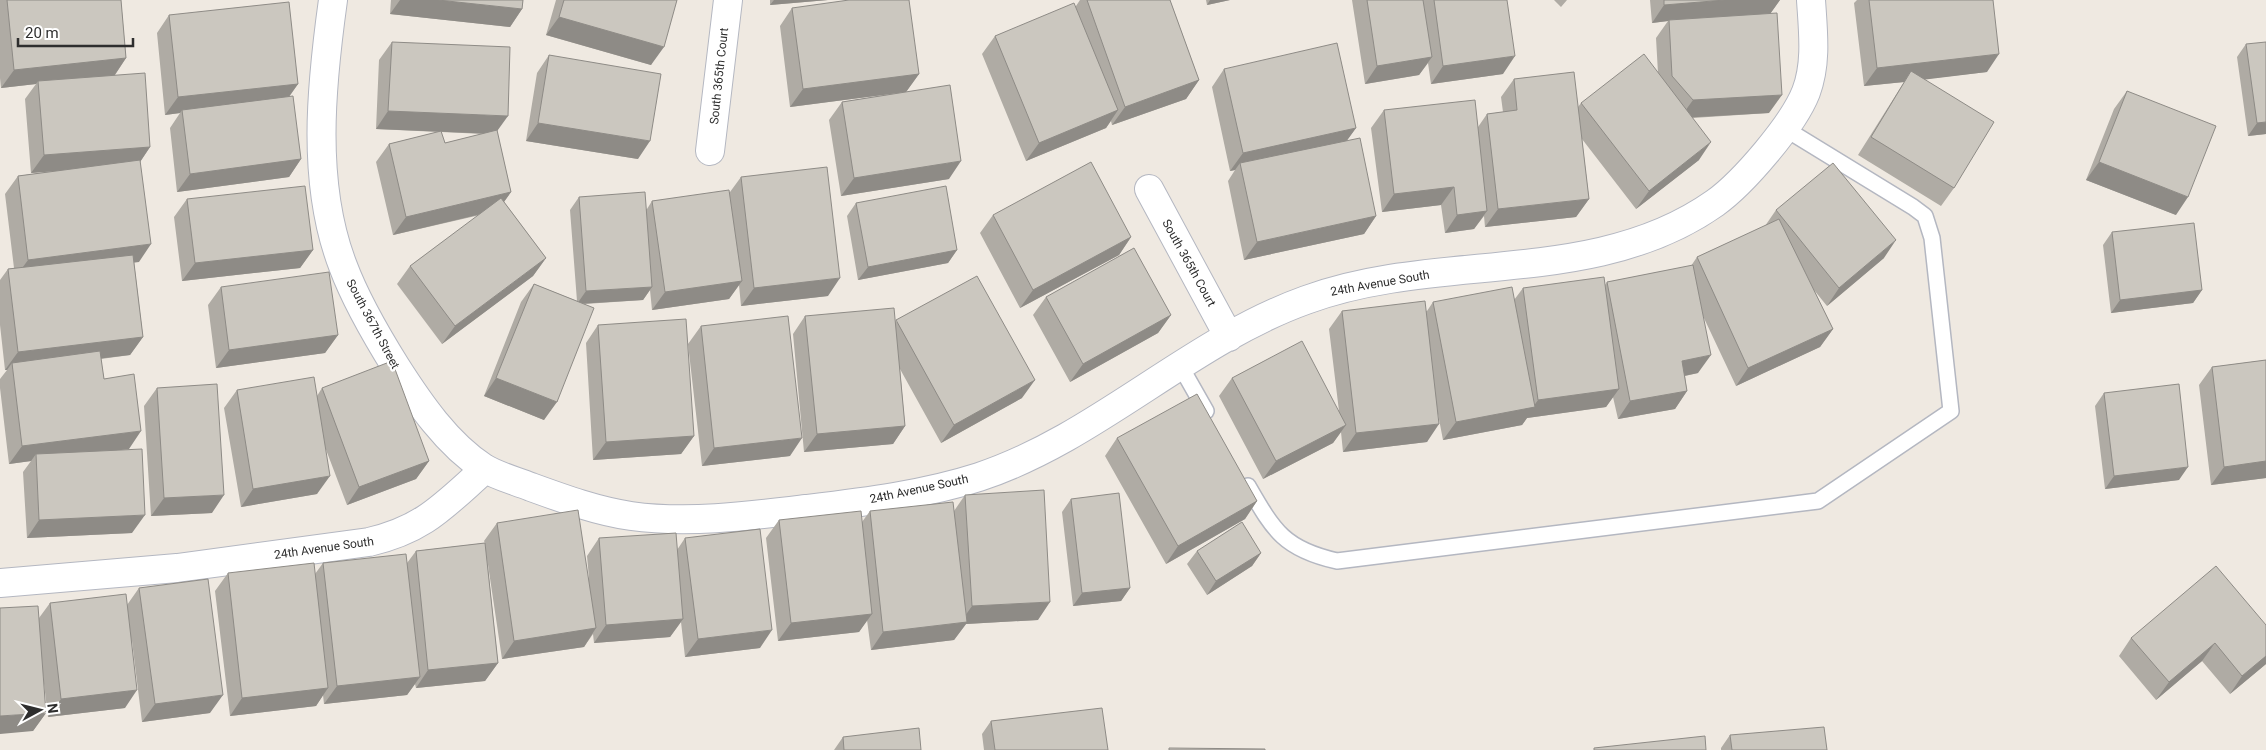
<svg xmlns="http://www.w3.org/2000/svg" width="2266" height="750" font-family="Roboto,sans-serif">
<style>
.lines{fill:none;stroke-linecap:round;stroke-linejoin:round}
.service-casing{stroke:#b4b7c1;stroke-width:18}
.minor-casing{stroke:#b4b7c1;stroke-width:30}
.service{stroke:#fff;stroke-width:15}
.minor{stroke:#fff;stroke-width:28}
.wall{fill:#afaba4;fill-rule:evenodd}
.shaded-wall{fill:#8e8b86}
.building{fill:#cbc7bf;stroke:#8e8b86}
.labels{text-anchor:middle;stroke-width:4.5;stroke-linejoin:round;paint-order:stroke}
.street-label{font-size:12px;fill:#2e2e2e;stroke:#fff}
</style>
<rect width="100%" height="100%" fill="#efe9e1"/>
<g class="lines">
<!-- service casing -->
<g class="service-casing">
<path id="service" d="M1181 367 1206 411
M1248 486C1274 531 1284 549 1337 561L1818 501 1951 411 1932 238 1925 216 1913 207 1784 128"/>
</g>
<!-- minor casing -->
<g class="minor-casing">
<path id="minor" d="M333 0C321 86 311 183 343 266 356 301 376 335 396 367 419 403 447 444 484 468 497 476 516 481 531 487 564 499 597 511 631 516 688 524 749 516 806 509 864 502 923 495 979 477 1097 438 1189 342 1306 300 1438 251 1595 288 1715 203 1743 183 1793 125 1806 92 1817 63 1813 31 1811 0
M710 151 728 0
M1149 189 1229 337
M0 583 177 568 369 542C425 529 444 505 485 469"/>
</g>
<!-- service -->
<use href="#service" class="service"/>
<!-- minor -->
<use href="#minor" class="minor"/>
</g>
<!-- wall -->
<path class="wall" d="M0 0H121L126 58 115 75 150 147 140 162 139 262H134L143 337 130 355 101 359 104 379 129 449 117 450 132 533 27 538 23 472 31 461 9 464 0 388V379L7 370H5L0 325V280L8 269 14 268 5 194 18 176 60 170 31 173 25 99 36 84 1 88 0 78Z
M391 0H523L522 9 510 27 390 14Z
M556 0H677L651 65 546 35Z
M770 0H828L770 5Z
M1080 0H1170L1199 80 1186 99 1112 125 1111 121 1106 128 1026 161 982 54 995 36 1076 6Z
M1206 0H1230L1207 5Z
M1352 0H1507L1503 74 1431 84 1428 63 1419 75 1365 84Z
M1554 0H1567L1561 7Z
M1650 0H1780L1770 14 1769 113 1693 118 1699 160 1636 209 1582 139 1589 199 1576 217 1485 227 1484 216 1474 229 1445 233 1441 205 1382 212 1371 128 1384 110 1478 127 1487 114 1503 112 1501 97 1514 79 1578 107 1581 103 1658 73 1656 38 1668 21 1652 23Z
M1857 0H1993L1987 72 1925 79 1954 188 1941 206 1858 155 1904 82 1864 86 1854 3Z
M792 8 919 74 906 92 949 179 841 196 829 120 842 102 898 93 790 107 780 26Z
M169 15 298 84 289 97 301 159 289 177 177 192 170 128 180 113 165 115 157 33Z
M392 42 497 131 511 192 504 202 546 258 533 276 442 344 397 284 410 266 480 215 393 235 376 162 389 144 439 132 376 129 379 60ZM441 132 484 134 445 143Z
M2246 44 2266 134 2248 136 2237 57Z
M549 55 638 159 526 141 537 73Z
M1224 69 1356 128 1347 140 1376 216 1364 234 1244 260 1228 181 1235 170 1230 171 1212 87Z
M2127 91 2176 215 2086 180 2114 109Z
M741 177 828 296 741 306 739 285 729 299 652 310 650 290 643 300 585 304 544 420 484 396 521 302 534 284 577 301 570 210 579 197 647 209 652 201 730 192Z
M187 199 313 250 300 268 182 281 174 217Z
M856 203 957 250 948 263 858 280 847 216Z
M1776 210 1884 258 1827 306 1814 290 1833 329 1820 347 1736 386 1703 316 1698 373 1685 376 1687 391 1675 409 1618 419 1613 397 1606 407 1527 418 1522 425 1443 440 1438 414 1427 442 1343 452 1341 432 1333 443 1263 479 1219 396 1232 378 1339 411 1329 329 1342 311H1427L1433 302 1514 300 1523 288 1605 285 1607 282 1691 266 1697 257 1765 226Z
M993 215 1131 237 1119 255 1020 308 980 233Z
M2112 232 2202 290 2193 303 2111 313 2103 245Z
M221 287 338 335 325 353 216 368 208 305Z
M1046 297 1171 315 1158 333 1070 382 1033 315Z
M805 316 895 321 1022 398 941 443 900 369 905 426 893 444 804 452 793 334Z
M598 325 694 436 681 454 593 460 586 343Z
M701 326 790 456 702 466 688 344Z
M2266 360V478L2211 485 2199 385 2212 367Z
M157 388 212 513 151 516 144 406Z
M322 388 429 461 416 479 347 505 325 447 317 494 241 507 224 408 237 390 317 396Z
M2104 393 2179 480 2105 489 2095 406Z
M1117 438 1257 501 1245 519 1166 564 1105 456Z
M965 495 1038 620 966 624 954 640 871 650 867 620 859 632 778 641 766 538 779 520 862 522 870 511H954Z
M1071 499 1130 588 1121 601 1073 606 1062 512Z
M497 523 589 578 587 556 599 538 677 550 685 538 760 648 685 657 681 622 670 637 594 643 593 634 584 647 502 659 487 558 498 663 485 681 416 688 415 684 407 695 324 704 323 695 316 706 230 716 215 591 228 573 315 574 323 563H407L416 551 485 543 484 541Z
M1197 551 1261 553 1252 566 1207 595 1187 564Z
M139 588 210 713 142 722 132 641 125 708 48 717 42 667 46 713 33 731 39 618 50 603 127 605Z
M2266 625V664L2230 694 2202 661 2156 700 2119 656 2131 638Z
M991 721 1108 750H984L982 734Z
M1730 735 1827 750H1721V748Z
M843 737 921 750H834Z"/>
<!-- shaded-wall -->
<path class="shaded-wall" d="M400 0H438L522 9 510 27 390 14Z
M774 0H828L770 5Z
M1210 0H1230L1207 5Z
M1725 0H1780L1770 14 1669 20 1668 21 1652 23 1664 5Z
M559 17 664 47 651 65 546 35Z
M1999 54 1987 72 1905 82 1911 71 1904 82 1864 86 1877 68Z
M1515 56 1503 74 1431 84 1443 66Z
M1432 57 1419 75 1365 84 1377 66Z
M126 58 114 76 38 81 36 84 1 88 14 70Z
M919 74 906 92 790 107 803 89Z
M1199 80 1186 99 1112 125 1125 107Z
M298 84 285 102 182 110 180 113 165 115 178 97Z
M1782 95 1769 113 1680 118 1693 100Z
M1118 110 1106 128 1026 161 1039 143Z
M388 111 508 116 495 134 376 129Z
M2266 122V134L2248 136 2257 123Z
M538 123 650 141 638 159 526 141Z
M1356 128 1343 146 1240 163 1235 170 1230 171 1243 153Z
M1711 142 1699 160 1636 209 1649 191Z
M150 147 138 165 31 173 44 155Z
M301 159 289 177 177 192 190 174Z
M961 161 949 179 841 196 854 178Z
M2099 162 2188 197 2176 215 2086 180Z
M1454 187 1441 205 1382 212 1394 194Z
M511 192 498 210 393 235 406 217Z
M1589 199 1576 217 1485 227 1498 209Z
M1487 211 1474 229 1445 233 1457 215Z
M1376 216 1364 234 1244 260 1257 242Z
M1131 237 1119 255 1020 308 1033 290Z
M1896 240 1884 258 1827 306 1839 288Z
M151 244 139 262 15 278 28 260Z
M313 250 300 268 182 281 195 263Z
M957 250 948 263 858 280 868 267Z
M546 258 533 276 442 344 455 326Z
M840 278 828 296 741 306 754 288Z
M742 281 729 299 652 310 665 292Z
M652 287 643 300 577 304 586 291Z
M2202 290 2193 303 2111 313 2120 300Z
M1171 315 1158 333 1070 382 1083 364Z
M1833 329 1820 347 1736 386 1748 368Z
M338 335 325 353 216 368 229 350Z
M143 337 130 355 12 369V363L7 370H5L18 352Z
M1711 355 1698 373 1669 379 1682 361Z
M496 378 557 402 544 420 484 396Z
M1035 380 1022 398 941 443 954 425Z
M1619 389 1606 407 1527 418 1522 425 1443 440 1456 422 1533 407 1538 400Z
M1687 391 1675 409 1618 419 1630 401Z
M1439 424 1427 442 1343 452 1356 433Z
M1346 425 1333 443 1263 479 1276 461Z
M905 426 893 444 804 452 817 434Z
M141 431 129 449 36 461V454L31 461 9 464 22 446Z
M694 436 681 454 593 460 606 442Z
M802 438 790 456 702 466 714 448Z
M429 461 416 479 347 505 359 487Z
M2266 461V478L2211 485 2224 467Z
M2188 467 2179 480 2105 489 2114 476Z
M330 476 317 494 241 507 253 489Z
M224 495 212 513 151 516 164 498Z
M1257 501 1245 519 1166 564 1178 546Z
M145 515 132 533 27 538 39 520Z
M1261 553 1252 566 1207 595 1216 581Z
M1130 588 1121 601 1073 606 1082 593Z
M1050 602 1038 620 966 624 954 640 871 650 883 632 960 623 972 606Z
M872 614 859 632 778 641 791 623Z
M683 619 670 637 594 643 606 625Z
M596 628 584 647 502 659 514 641Z
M772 630 760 648 685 657 698 639Z
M2215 643 2202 661 2156 700 2169 682Z
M2266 656V664L2230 694 2242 676Z
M498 663 485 681 416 688 428 670Z
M420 677 407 695 324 704 337 686Z
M328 688 316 706 230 716 242 698Z
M137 690 125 708 48 717 61 699Z
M223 695 210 713 142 722 155 704Z
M46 713 33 731 0 734V716Z"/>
<!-- building -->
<path class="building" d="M7 0H121L126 58 14 70Z
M438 0H523L522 9Z
M564 0H677L664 47 559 17Z
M849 0H909L919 74 803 89 792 8Z
M1087 0H1170L1199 80 1125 107Z
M1367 0H1423L1432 57 1377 66Z
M1434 0H1507L1515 56 1443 66Z
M1664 0H1725L1664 5Z
M1869 0H1993L1999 54 1877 68Z
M289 2 298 84 178 97 169 15Z
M1074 3 1118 110 1039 143 995 36Z
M1777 13 1782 95 1693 100 1672 76 1669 20Z
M392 42 510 47 508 116 388 111Z
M2266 42V122L2257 123 2246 44Z
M1337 43 1356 128 1243 153 1224 69Z
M1644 54 1711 142 1649 191 1581 103Z
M549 55 661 74 650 141 538 123Z
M1911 71 1994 122 1954 188 1871 137Z
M1574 72 1589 199 1498 209 1487 114 1517 110 1514 79Z
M145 73 150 147 44 155 38 81Z
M950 85 961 161 854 178 842 102Z
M2127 91 2216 126 2188 197 2099 162Z
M293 96 301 159 190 174 182 110Z
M1475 100 1487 211 1457 215 1454 187 1394 194 1384 110Z
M497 130 511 192 406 217 389 144 441 131 445 143Z
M1360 138 1376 216 1257 242 1240 163Z
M140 160 151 244 28 260 18 176Z
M1091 162 1131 237 1033 290 993 215Z
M1833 163 1896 240 1839 288 1776 210Z
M827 167 840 278 754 288 741 177Z
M305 186 313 250 195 263 187 199Z
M946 186 957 250 868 267 856 203Z
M729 190 742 281 665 292 652 201Z
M645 192 652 287 586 291 579 197Z
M501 198 546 258 455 326 410 266Z
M1779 219 1833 329 1748 368 1697 257Z
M2194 223 2202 290 2120 300 2112 232Z
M1134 248 1171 315 1083 364 1046 297Z
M133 255 143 337 18 352 8 269Z
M1693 265 1711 355 1682 361 1687 391 1630 401 1607 282Z
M329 272 338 335 229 350 221 287Z
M977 276 1035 380 954 425 896 320Z
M1604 277 1619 389 1538 400 1523 288Z
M534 284 594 308 557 402 496 378Z
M1512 287 1535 407 1456 422 1433 302Z
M1425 301 1439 424 1356 433 1342 311Z
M894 308 905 426 817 434 805 316Z
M788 316 802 438 714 448 701 326Z
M686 319 694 436 606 442 598 325Z
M1302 341 1346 425 1276 461 1232 378Z
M100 351 104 379 134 374 141 431 22 446 12 363Z
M2266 360V461L2224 467 2212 367Z
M392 361 429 461 359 487 322 388Z
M314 377 330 476 253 489 237 390Z
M217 384 224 495 164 498 157 388Z
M2179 384 2188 467 2114 476 2104 393Z
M1197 394 1257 501 1178 546 1117 438Z
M142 449 145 515 39 520 36 454Z
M1044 490 1050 602 972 606 965 495Z
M1119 493 1130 588 1082 593 1071 499Z
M953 502 967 622 883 632 870 511Z
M578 510 596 628 514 641 497 523Z
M861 511 872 614 791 623 779 520Z
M1242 522 1261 553 1216 581 1197 551Z
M760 529 772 630 698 639 685 538Z
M676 533 683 619 606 625 599 538Z
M485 543 498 663 428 670 416 551Z
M406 554 420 677 337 686 323 563Z
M314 563 328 688 242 698 228 573Z
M2216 566 2266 625V656L2242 676 2215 643 2169 682 2131 638Z
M208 579 223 695 155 704 139 588Z
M126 594 137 690 61 699 50 603Z
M38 606 46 713 0 716V608Z
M1102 708 1108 750H995L991 721Z
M1824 727 1827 750H1732L1730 735Z
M919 728 921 750H844L843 737Z
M1705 736 1706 750H1594V748Z
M1169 748 1265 749V750H1169Z"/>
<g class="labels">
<!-- street labels -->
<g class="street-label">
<text transform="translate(719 76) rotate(-84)" y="4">South 365th Court</text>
<text transform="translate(1189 263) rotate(61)" y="4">South 365th Court</text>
<text transform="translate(1380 283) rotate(-10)" y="4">24th Avenue South</text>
<text transform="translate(373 324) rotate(62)" y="4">South 367th Street</text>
<text transform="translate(919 489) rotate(-12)" y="4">24th Avenue South</text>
<text transform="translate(324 548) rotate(-8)" y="4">24th Avenue South</text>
</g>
</g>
<!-- north arrow -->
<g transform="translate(40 710) rotate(83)" stroke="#ffffff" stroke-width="4" paint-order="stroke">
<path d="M0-4L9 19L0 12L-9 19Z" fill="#2e2e2e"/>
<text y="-8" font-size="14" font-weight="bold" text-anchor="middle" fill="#2e2e2e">N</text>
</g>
<!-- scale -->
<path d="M18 38v8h115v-8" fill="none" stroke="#2e2e2e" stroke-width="2.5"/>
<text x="25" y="38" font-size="15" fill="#2e2e2e" stroke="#ffffff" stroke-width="4" paint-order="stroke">20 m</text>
</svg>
